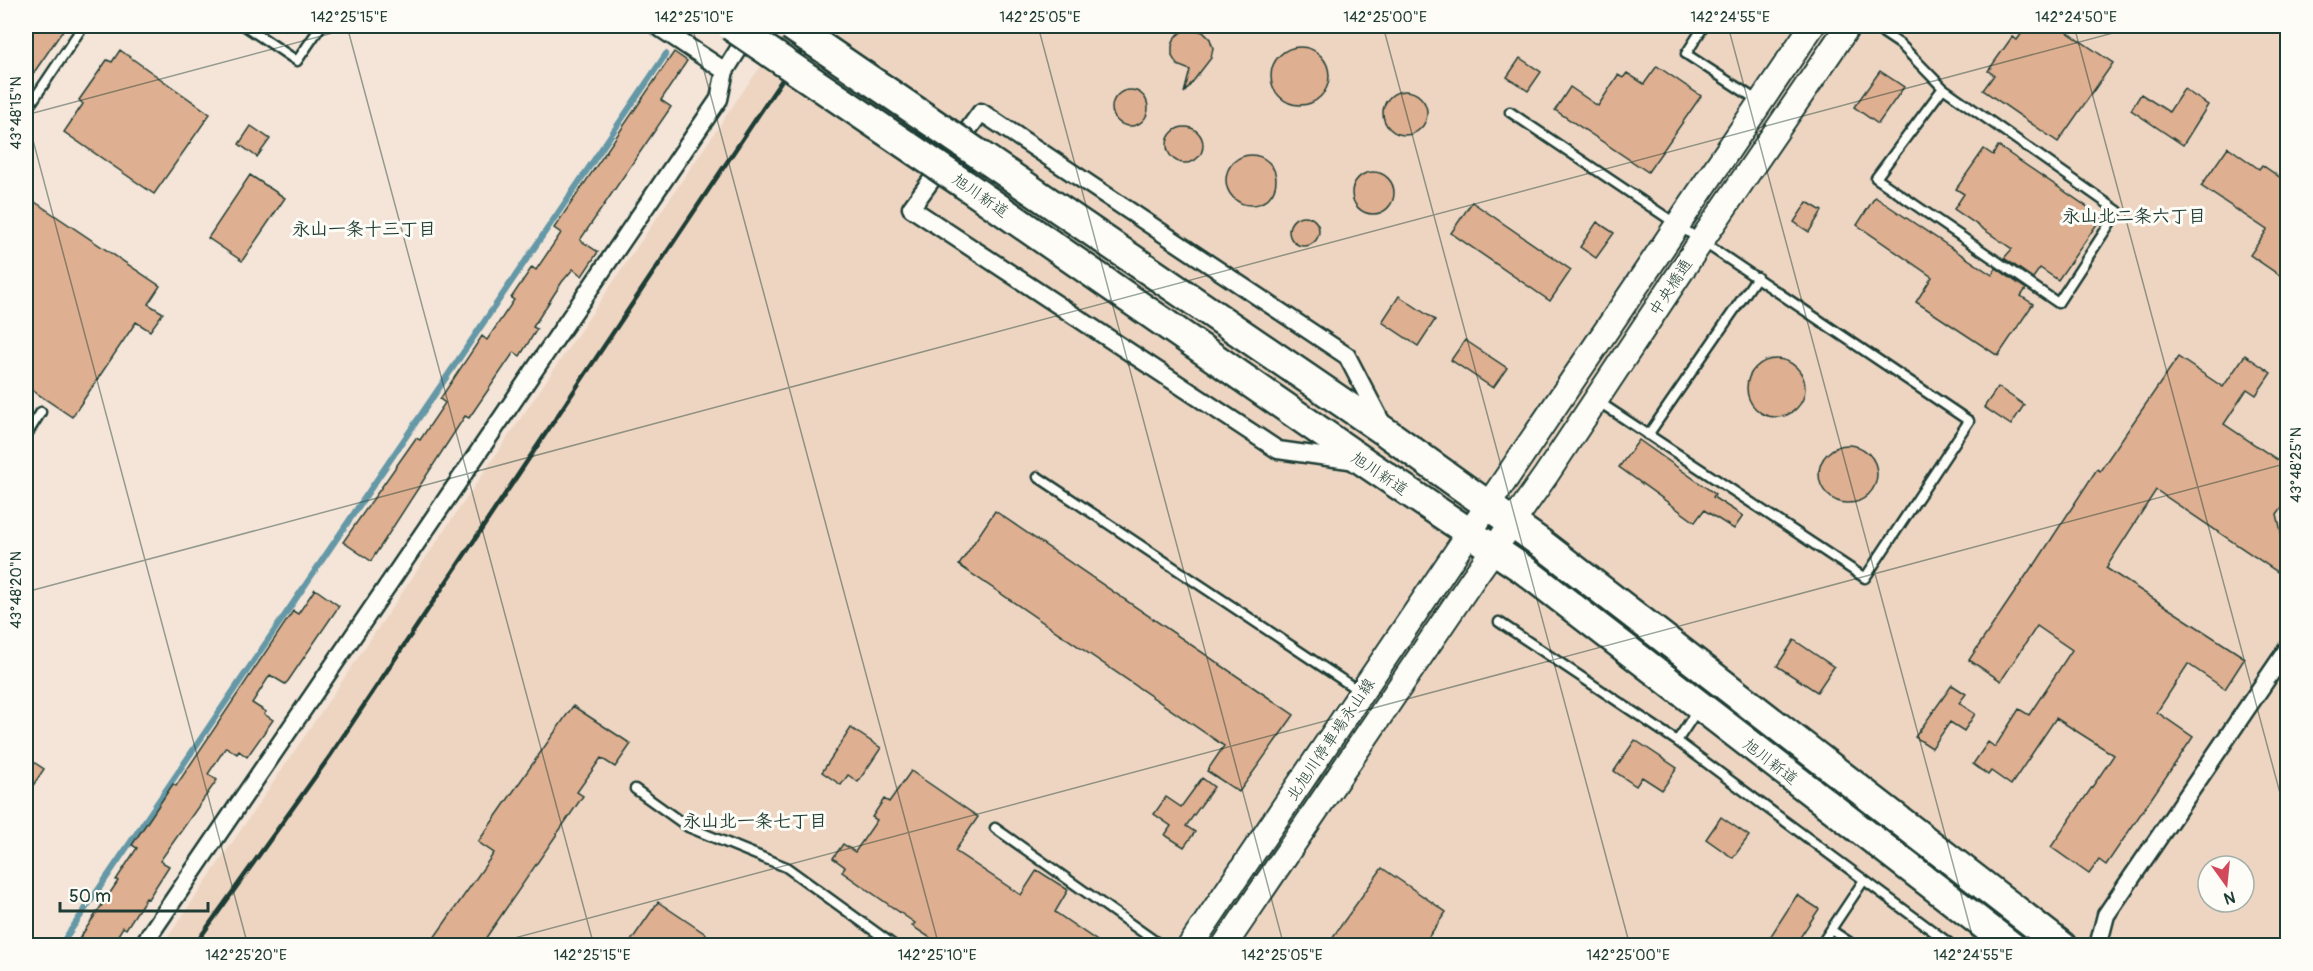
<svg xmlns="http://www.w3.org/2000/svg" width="2313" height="971" font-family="Pangolin,'Klee One',sans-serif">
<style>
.built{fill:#edd5c2;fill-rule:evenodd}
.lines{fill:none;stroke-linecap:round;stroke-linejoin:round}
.stream{stroke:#6598a7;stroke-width:6}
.building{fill:#deaf90;stroke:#1f3d34;stroke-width:1.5}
.service-casing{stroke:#1f3d34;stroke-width:13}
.minor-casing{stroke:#1f3d34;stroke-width:21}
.secondary-casing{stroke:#1f3d34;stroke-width:28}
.trunk-casing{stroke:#1f3d34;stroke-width:33}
.service{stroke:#fdfcf7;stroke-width:8}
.minor{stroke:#fdfcf7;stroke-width:16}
.secondary{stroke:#fdfcf7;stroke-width:24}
.trunk{stroke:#fdfcf7;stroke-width:28}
.rail{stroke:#1f3d34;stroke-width:4.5}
.trunk-bridge-casing{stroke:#1f3d34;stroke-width:33;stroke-linecap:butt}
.trunk-bridge{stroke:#fdfcf7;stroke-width:28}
.ticks{fill:none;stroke:#1f3d34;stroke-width:1.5;stroke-opacity:0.45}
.labels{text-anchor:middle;stroke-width:6;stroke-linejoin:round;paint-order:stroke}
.street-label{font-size:16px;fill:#1f3d34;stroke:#fdfcf7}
.neighbourhood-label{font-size:18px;font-weight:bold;fill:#1f3d34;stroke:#fdfcf7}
.neatline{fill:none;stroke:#1f3d34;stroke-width:2}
.ticks-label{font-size:15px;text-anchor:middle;fill:#1f3d34}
</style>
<rect width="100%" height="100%" fill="#f4e5d8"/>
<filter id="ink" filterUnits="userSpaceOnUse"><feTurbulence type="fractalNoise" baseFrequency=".0167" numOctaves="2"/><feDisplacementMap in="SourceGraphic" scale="12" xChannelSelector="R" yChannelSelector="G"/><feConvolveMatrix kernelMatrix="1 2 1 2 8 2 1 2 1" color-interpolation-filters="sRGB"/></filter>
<g filter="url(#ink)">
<!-- built -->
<path class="built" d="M790 26H2287V945L162 946 743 91ZM2208 866H2244V902H2208Z"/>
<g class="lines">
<!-- stream -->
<path class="stream" d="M60 946 666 54"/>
</g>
<!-- building -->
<path class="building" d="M26 26H66L26 84Z
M2027 26H2058L2113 63 2058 142 1983 90 1994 75 1988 71 2012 37 2017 40Z
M1193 29 1203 32 1210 39 1213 48 1211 58 1184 93 1190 70 1177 65 1172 56V46L1175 37 1183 31Z
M1271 76a29 29 0 1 1 58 0a29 29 0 1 1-58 0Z
M120 50 210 114 154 194 64 132 83 104 79 100 107 60 112 62Z
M674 52 687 61 661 100 671 107 580 240 598 252 582 276 573 269 562 282 533 327 537 329 520 356 514 352 469 418 465 416 371 561 343 542 416 438 420 440 445 403 440 399 482 336 487 340 514 300 511 298 532 267 536 270 561 233 554 228Z
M1520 58 1541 72 1528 91 1507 77Z
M1657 66 1701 96 1648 172 1555 110 1570 87 1598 106 1618 75 1623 78 1627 73 1644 84Z
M1880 71 1904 87 1878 124 1854 107Z
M2184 89 2208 105 2183 145 2131 110 2141 94 2169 112Z
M1112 108a18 18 0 1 1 36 0a18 18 0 1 1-36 0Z
M1383 113a22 22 0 1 1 44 0a22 22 0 1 1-44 0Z
M251 126 270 139 257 157 239 144Z
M1167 145a18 18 0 1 1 36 0a18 18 0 1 1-36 0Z
M1998 146 2102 217 2058 280 2040 268 2033 278 2004 258 2012 249 1954 209 1964 194 1956 189 1984 149 1993 155Z
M2228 147 2259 169 2262 165 2288 183V281L2250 255 2267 230 2201 186Z
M1226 180a25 25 0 1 1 50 0a25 25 0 1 1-50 0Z
M1352 193a21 21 0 1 1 42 0a21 21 0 1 1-42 0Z
M250 175 285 198 242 261 208 238Z
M26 196 160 286 148 304 163 313 150 331 136 322 72 417 26 386Z
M1875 197 1992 275 1996 268 2026 289 2021 296 2033 304 1998 356 1916 302 1932 277 1857 225Z
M1472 202 1571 270 1550 301 1451 233Z
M1807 202 1822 211 1809 232 1794 222Z
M1289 231a15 15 0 1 1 30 0a15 15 0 1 1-30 0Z
M1597 222 1614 233 1596 258 1580 247Z
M1399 296 1435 320 1418 346 1382 322Z
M1465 340 1507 368 1493 388 1451 360Z
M2245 355 2271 373 2256 395 2247 389 2224 424 2288 467V499L2277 514 2288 562V579L2156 490 2106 568 2245 658 2225 689 2188 664 2157 712 2193 737 2106 865 2099 860 2089 874 2051 847 2114 755 2056 718 2011 785 1991 771 1988 775 1973 764 1988 742 1995 747 2019 709 2029 715 2072 650 2037 626 2001 681 1969 660 2033 565 2034 566 2097 469 2100 471 2178 357 2223 387Z
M1747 388a29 29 0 1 1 58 0a29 29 0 1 1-58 0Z
M1998 387 2024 405 2011 425 1984 407Z
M1639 440 1715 494 1713 497 1743 516 1734 529 1704 510 1695 522 1619 467Z
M1819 474a29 29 0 1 1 58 0a29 29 0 1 1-58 0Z
M995 511 1294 715 1239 792 1207 771 1224 746 959 565Z
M315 589 339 606 288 681 285 684 270 675 252 703 266 712 264 714 273 720 247 757 239 751 237 754 226 747 208 774 217 780 160 861 169 866 148 899 146 898 126 929 123 927 112 945H75L118 881 116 880 137 848 132 845 173 784 176 786 293 611 298 614Z
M1794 640 1834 667 1817 692 1777 666Z
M1952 685 1966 694 1959 703 1975 714 1964 731 1950 722 1932 748 1915 737Z
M573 706 631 744 615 767 601 758 577 792 583 796 481 945H429L494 853 478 842Z
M851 728 881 748 858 782 848 775 841 785 822 772Z
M1635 740 1677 768 1662 790 1642 777 1636 786 1614 771Z
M26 757 44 769 26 796Z
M911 771 978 817 955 851 1021 895 1037 870 1068 890 1055 912 1103 945H941L912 926 915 923 842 872 845 867 833 858 843 844 855 852 877 820 872 817 884 799 889 802Z
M1202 778 1214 787 1186 826 1195 832 1184 847 1165 835 1171 826 1154 814 1166 797 1181 807Z
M1721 817 1749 836 1733 858 1706 839Z
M1382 868 1446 912 1423 945H1327Z
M1797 895 1819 909 1795 945H1765Z
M658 902 722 945H628Z"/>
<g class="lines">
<!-- service casing -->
<g class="service-casing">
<path id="service" d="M245 26 297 61 321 26
M1704 26 1686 54 1760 102
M1873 26 1900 44 1943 88 2118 211 2058 303 1876 178 1943 88
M26 107 28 108 83 26
M1510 112 1969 421 1865 578 1596 400
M1648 435 1757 277
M26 436 41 412
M1038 477 1359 691
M1499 622 1677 741 1953 946
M1677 741 1698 709
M635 789 688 827 786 867 895 946
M995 828 1162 946
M1831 930 1855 946
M1820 946 1864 880"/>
</g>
<!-- minor casing -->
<g class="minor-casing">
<path id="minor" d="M657 26 725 71 750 31
M1356 461 1278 450 911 208 981 112 1347 356 1383 425
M142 946 719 99 725 71
M2098 946 2106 915 2288 648"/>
</g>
<!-- secondary casing -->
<g class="secondary-casing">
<path id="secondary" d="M1190 946 1812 26
M1224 946 1472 580 1546 475 1702 240 1848 26"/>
</g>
<!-- trunk casing -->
<g class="trunk-casing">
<path id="trunk" d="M983 157 1387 433 1542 544 2062 946
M964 184 1366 463 1523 569 2011 946"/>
</g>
<!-- service -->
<use href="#service" class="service"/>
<!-- minor -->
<use href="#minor" class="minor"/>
<!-- secondary -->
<use href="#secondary" class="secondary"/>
<!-- trunk -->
<use href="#trunk" class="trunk"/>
<!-- rail -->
<path class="rail" d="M194 946 330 756 818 26"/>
<!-- trunk-bridge casing -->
<g class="trunk-bridge-casing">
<path id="trunk-bridge" d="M731 26 964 184
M791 26 983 157"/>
</g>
<!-- trunk-bridge -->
<use href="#trunk-bridge" class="trunk-bridge"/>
</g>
</g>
<!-- ticks -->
<path class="ticks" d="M347 26 594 946M692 26 939 946M1038 26 1284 946M1383 26 1630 946M1728 26 1975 946M2074 26 2288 823M26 114 248 946M26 115 359 26M26 592 2139 26M485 946 2288 463M2265 946 2288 939"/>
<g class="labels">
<!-- street labels -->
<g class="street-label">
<text transform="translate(981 195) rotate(35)" y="6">旭川新道</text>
<text transform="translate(1670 287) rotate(-57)" y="6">中央橋通</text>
<text transform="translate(1380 473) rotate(34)" y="6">旭川新道</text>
<text transform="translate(1330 739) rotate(-56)" y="6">北旭川停車場永山線</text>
<text transform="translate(1771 761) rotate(38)" y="6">旭川新道</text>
</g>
<!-- neighbourhood labels -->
<g class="neighbourhood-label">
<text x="2134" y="222">永山北二条六丁目</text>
<text x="364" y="235">永山一条十三丁目</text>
<text x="755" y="827">永山北一条七丁目</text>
</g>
</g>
<!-- margin -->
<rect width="2313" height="971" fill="none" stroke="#fdfcf7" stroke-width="66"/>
<!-- north arrow -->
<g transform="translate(2226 884) rotate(165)"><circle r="28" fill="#fdfcf7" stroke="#a4b0a9" stroke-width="1.5"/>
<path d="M0-4.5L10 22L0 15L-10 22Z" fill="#d1495b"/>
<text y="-9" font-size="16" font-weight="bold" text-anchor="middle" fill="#1f3d34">N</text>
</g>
<!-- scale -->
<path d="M60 902v9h148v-9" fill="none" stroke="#1f3d34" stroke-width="3"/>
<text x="69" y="902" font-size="18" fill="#1f3d34" stroke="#fdfcf7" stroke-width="4.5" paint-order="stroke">50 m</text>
<rect x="33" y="33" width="2247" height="905" class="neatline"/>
<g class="ticks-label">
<text x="349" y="22">142°25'15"E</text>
<text x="694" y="22">142°25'10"E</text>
<text x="1040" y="22">142°25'05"E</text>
<text x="1385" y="22">142°25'00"E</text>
<text x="1730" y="22">142°24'55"E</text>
<text x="2076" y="22">142°24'50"E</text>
<text transform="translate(16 113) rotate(-90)" y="5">43°48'15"N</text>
<text transform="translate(2296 465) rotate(-90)" y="5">43°48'25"N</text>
<text transform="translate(16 590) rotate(-90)" y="5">43°48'20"N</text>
<text x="246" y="960">142°25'20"E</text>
<text x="592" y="960">142°25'15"E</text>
<text x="937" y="960">142°25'10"E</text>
<text x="1282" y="960">142°25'05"E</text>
<text x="1628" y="960">142°25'00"E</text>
<text x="1973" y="960">142°24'55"E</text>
</g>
</svg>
